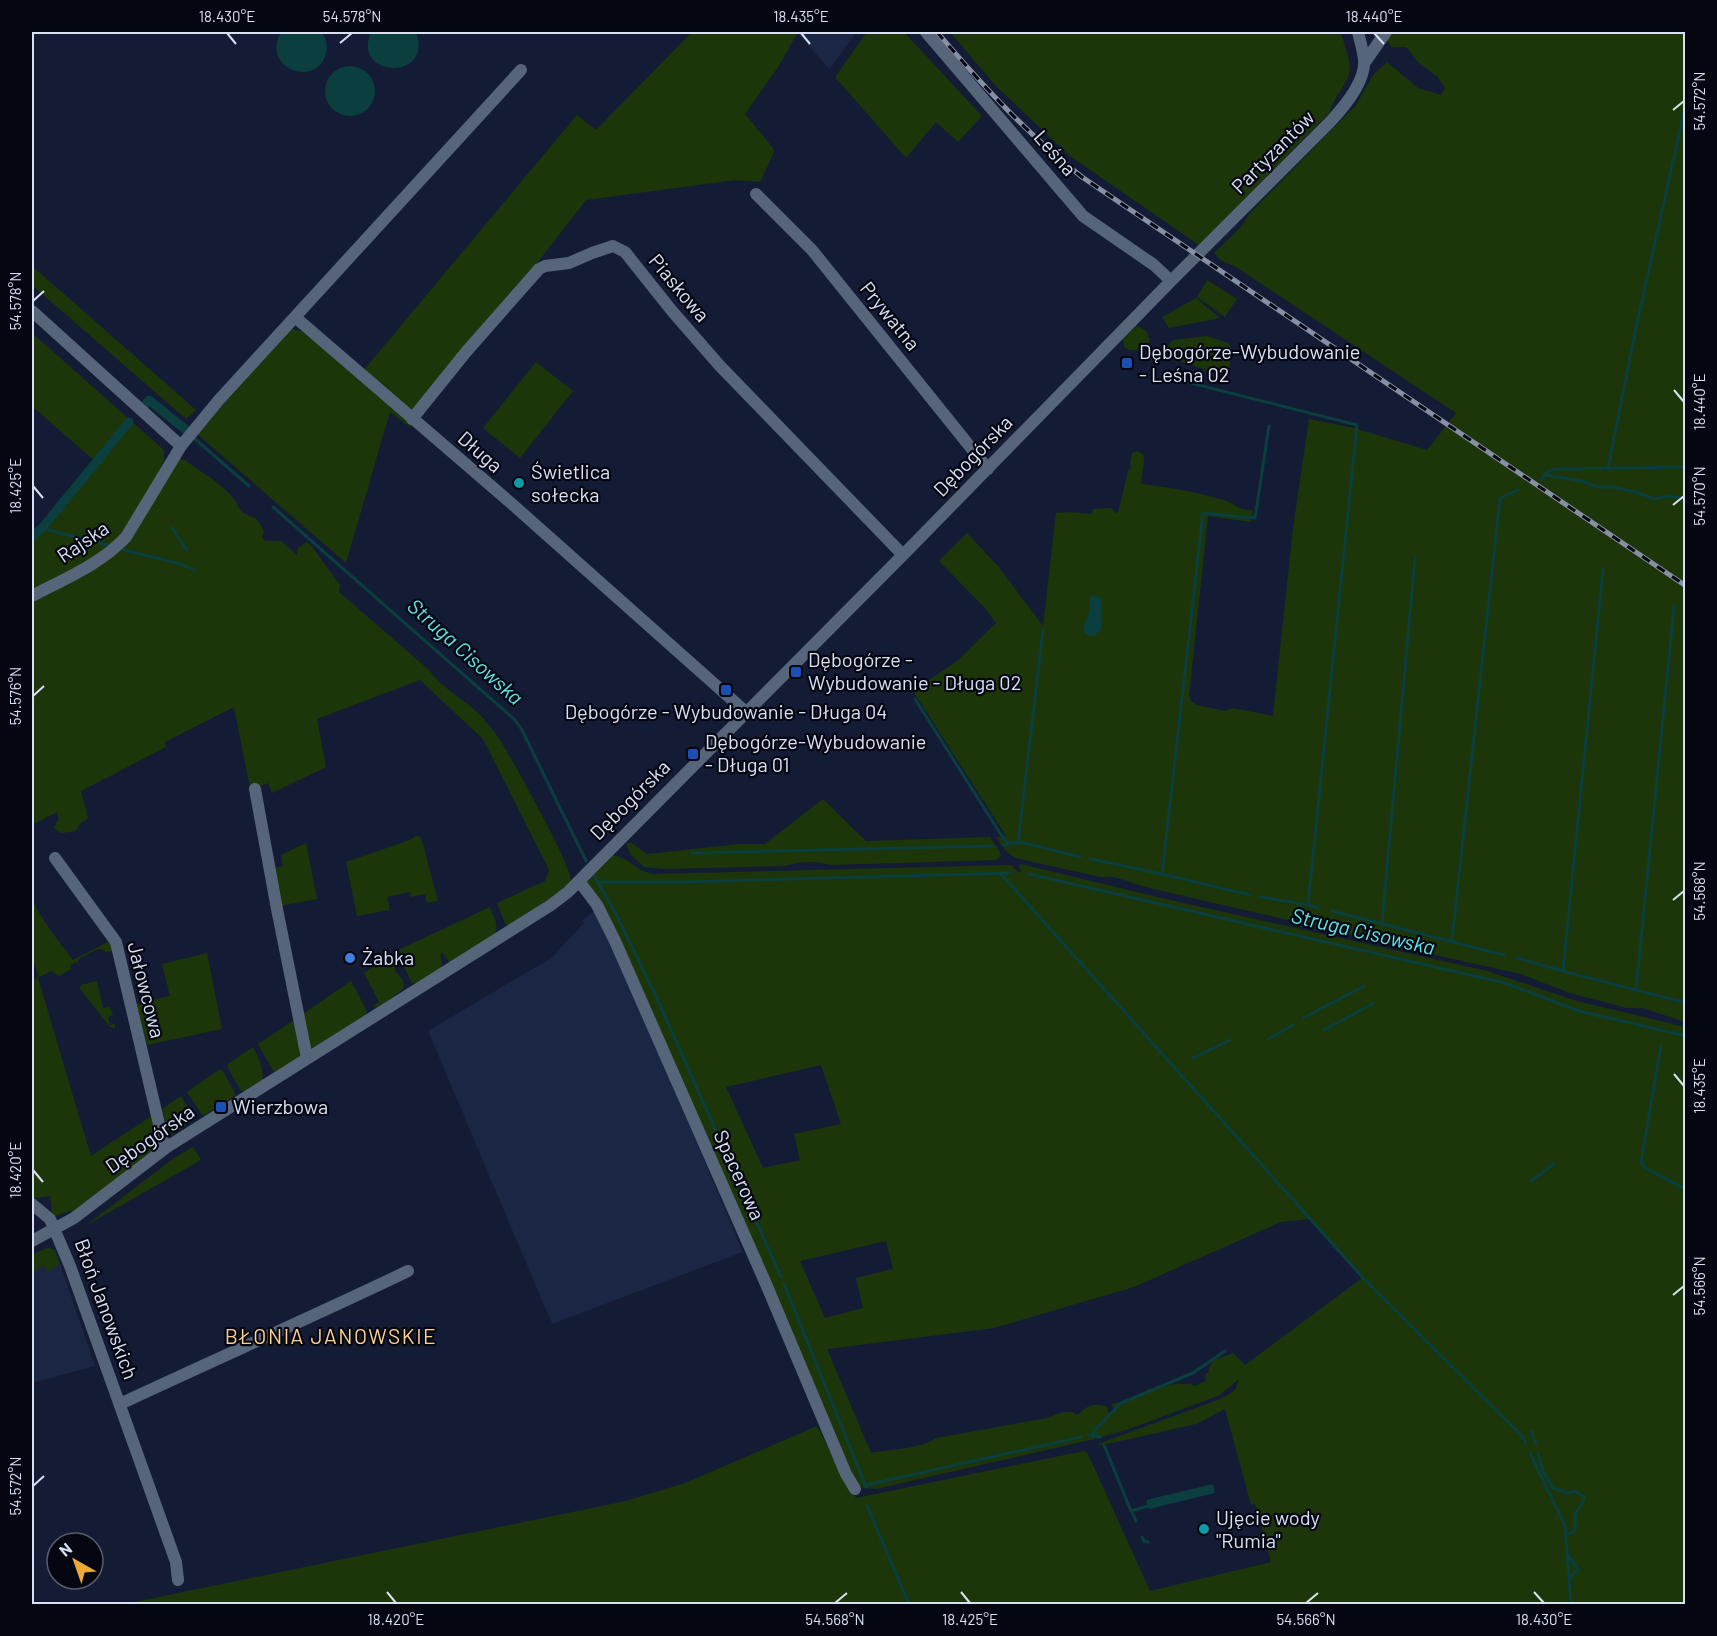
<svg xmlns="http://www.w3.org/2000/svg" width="1717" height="1636" font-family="Barlow,sans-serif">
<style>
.built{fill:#1b2544}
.green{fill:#1c3609;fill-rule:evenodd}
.water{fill:#0a3e3f}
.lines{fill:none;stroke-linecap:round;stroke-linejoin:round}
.stream{stroke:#0a3e3f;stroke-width:3}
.canal{stroke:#0a3e3f;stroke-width:9}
.minor{stroke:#56657a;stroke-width:12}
.rail-casing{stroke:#878fa4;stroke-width:5}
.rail{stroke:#040712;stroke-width:3;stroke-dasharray:9;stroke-linecap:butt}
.ticks{fill:none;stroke:#d9e0f2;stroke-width:2}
.transit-dot{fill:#1a4fb4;stroke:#040712;stroke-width:2}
.culture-dot{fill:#0f9aa8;stroke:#040712;stroke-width:2}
.shop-dot{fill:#3f7fe0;stroke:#040712;stroke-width:2}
.labels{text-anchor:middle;stroke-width:4.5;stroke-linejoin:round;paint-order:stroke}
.street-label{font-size:20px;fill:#d9e0f2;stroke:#040712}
.poi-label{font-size:20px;fill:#d9e0f2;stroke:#040712;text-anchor:start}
.water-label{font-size:21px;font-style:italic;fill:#5fe5e7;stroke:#040712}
.neighbourhood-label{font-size:21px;letter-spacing:1.5px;fill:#ffd08c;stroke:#040712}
.neatline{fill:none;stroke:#d9e0f2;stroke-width:2}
.ticks-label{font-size:15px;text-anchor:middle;fill:#d9e0f2}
</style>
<rect width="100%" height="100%" fill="#141c35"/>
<!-- built -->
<path class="built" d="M797 32H857L829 69Z
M594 912 628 980 743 1252 552 1324 428 1031 551 958 584 923 582 920Z
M55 1249 95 1366 32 1383V1259Z"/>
<!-- green -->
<path class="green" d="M692 32H798L778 67 745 114 773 148 774 152 760 182 735 180 586 200 410 427 390 412 346 563 197 434 291 329 306 332 358 377 577 115 596 130Z
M867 32H904L982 116 958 142 936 122 906 158 835 77Z
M950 32H1341C1343 43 1350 57 1350 69 1350 81 1333 97 1330 112L1199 245 1070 156 996 86Z
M1380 32H1685V1022L1643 1008H1627L1570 993 1521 974 1413 950 1379 939 1366 938 1149 888 1114 877H1100L1016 858C1006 853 1002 846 996 837L1006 836 913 691 957 661 996 623 983 606 939 561 967 533 998 566 1043 626 1056 513 1070 512 1092 514 1093 509 1112 508 1114 512 1118 513 1128 471 1131 467 1130 463 1132 453 1137 451 1143 454C1146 463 1141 474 1141 484 1168 487 1197 492 1223 500 1237 504 1235 510 1253 510L1251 522 1208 516 1189 696 1191 701 1197 705 1224 711 1233 708 1273 716 1293 528 1309 419 1354 428 1427 450 1456 413 1236 267 1220 260 1214 253 1241 227 1249 214 1356 105 1373 75 1387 62 1418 88 1441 95 1445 88 1438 77 1419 63 1406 47H1392Z
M32 266 196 410 186 419 32 285Z
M1207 280 1237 299 1225 317 1197 297Z
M1196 298 1220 318 1169 328 1162 317Z
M1136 326 1146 330 1150 341 1142 350H1130L1124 347 1123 339Z
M32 333 164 450V461L143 502 124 533 105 553 32 591V540L42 532 97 463 32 406Z
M1207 336 1228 343 1232 348 1229 369 1219 374 1166 357 1169 344 1173 340Z
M536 362 573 391 520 458 483 428Z
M181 459 185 460C206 476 230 487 241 511 256 522 253 511 264 531L262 537 265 541H281L297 555 298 548 306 542 310 544 340 585 339 592 429 670C444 691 467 700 484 719 488 725 494 731 498 737 510 755 573 868 571 881L555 895 508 926 505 924 497 903 545 881 549 870 483 739 420 680 317 719 326 767 272 793 268 783 258 787 250 788 234 707 165 742 166 747 81 791 88 818 80 824 76 831 62 833 57 831 54 827 59 819 57 812 32 825V600L93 569 125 547V544L176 461Z
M823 799 866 841 990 837 1001 854 1000 857 996 860 831 865C816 861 801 861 786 866L664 869 644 867 631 855 626 844 630 842 647 854 740 844H765Z
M416 836 421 837 438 901 427 903 425 894 411 897 410 892 387 897 390 910 357 916 346 862 410 840Z
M306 843 317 899 279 906 271 869 283 866 281 855Z
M612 855C629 857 634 870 653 874L1011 865 1018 872H1021L1019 865 1021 864 1157 897 1487 971 1577 1001 1685 1027V1604H125L626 1501 685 1483 817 1426 846 1483 856 1498 1084 1451 1088 1454 1150 1591 1271 1562 1255 1504 1251 1505 1225 1409 1196 1424 1098 1446 1100 1443 1223 1398 1235 1390 1239 1379 1220 1395 1129 1429 1094 1439 876 1489 863 1488 857 1485 584 883ZM821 1065 841 1124 794 1134 800 1160 763 1168 726 1087ZM1310 1219 1362 1278 1245 1365 1233 1353C1222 1358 1209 1358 1209 1371L1205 1375 1206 1381 1194 1386 1190 1383C1183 1386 1182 1383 1175 1384 1165 1385 1159 1390 1148 1389L1139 1397 1112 1404 1114 1411 1110 1415 1107 1407C1094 1402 1086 1406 1078 1415L1072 1412H1063L1047 1418 936 1438C921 1449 890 1449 871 1453L827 1349 994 1328 1134 1287 1281 1222ZM886 1241 893 1269 856 1278 863 1308 825 1318 800 1261Z
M32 899C42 921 58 940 73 960L110 941 112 951 106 952 101 949H98L80 958 78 961 80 966 77 962 70 965 71 969 59 976 51 971 38 978 91 1156 153 1115 160 1144 158 1148 74 1213 72 1210 55 1216 52 1213 50 1196 32 1198V981L38 977 32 955Z
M490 907C493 917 501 926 493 936L450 963 442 953 440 954 442 962 441 968 417 983H412L396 951Z
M207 953 222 1029 147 1045 136 1004 170 996 162 964Z
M391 954 395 963V971L403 980 404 988 380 1007 373 1006 379 1002 364 973Z
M97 981 103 1008 110 1007 113 1015 108 1017 110 1025 115 1024V1028L110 1027 80 989 81 985Z
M351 981 367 1011 365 1017 314 1049H309L300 1016Z
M296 1019 301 1056 276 1072H274L258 1044Z
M253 1047C259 1057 263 1069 263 1080L247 1092 241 1091 228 1068V1064Z
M220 1069 223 1071 236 1095 205 1115H202L187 1092Z
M181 1096 195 1119 172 1135 167 1129 162 1109Z
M193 1147 201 1160 85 1226 174 1158Z
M48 1248 55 1250 59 1263 56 1267 47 1272 44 1266 32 1272V1254Z"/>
<!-- water -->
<path class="water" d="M281 32H322C326 38 328 46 326 54 316 89 260 68 281 32Z
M371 32H416C434 82 351 78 371 32Z
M325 91a25 25 0 1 1 50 0a25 25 0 1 1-50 0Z
M1091 596 1100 597 1102 601 1101 630 1094 636H1089L1083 631C1084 623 1088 618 1089 611 1090 604 1088 601 1091 596Z
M1213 1484 1215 1493 1149 1509 1146 1500Z"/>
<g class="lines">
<!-- stream -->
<path class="stream" d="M1171 378 1357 425 1308 905 1318 908
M195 439 249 486
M1608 468 1636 328 1686 103
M1546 475 1582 481 1597 487H1612L1636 492 1654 499 1670 496 1686 500
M1541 480 1548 471 1556 469 1686 467
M273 507 515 720 522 730 586 861
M172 528 187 550
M49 530 107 545 112 544
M124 550 181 564 194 570
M915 699 1000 833 1009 844
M1018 843 1043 630
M1004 845 1021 842 1080 857
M692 853 992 846
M1090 859 1162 874 1203 513 1255 518 1269 426
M1000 873 1365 1280 1522 1436 1526 1443
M593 874 615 912 655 994 781 1277
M1029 874 1505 983 1579 1011 1686 1036
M1162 874 1250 895
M597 882H683L1010 873
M1261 897 1308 905
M1332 911 1504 955
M1382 923 1415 558
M1452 940 1500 498 1518 490
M1517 958 1563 971 1603 569
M1563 971 1686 1003
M1636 990 1674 607
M1303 1018 1364 986
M1324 1030 1374 1003
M1268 1039 1293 1025
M1661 1045 1641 1163 1647 1169 1686 1189
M1193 1058 1230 1040
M1531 1181 1554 1164
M784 1284 866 1487
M1531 1431 1536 1444
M1089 1435 1100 1437
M1094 1436 1093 1432 1121 1403 1193 1373 1225 1351
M1104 1445 1131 1511 1148 1506
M1530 1453 1565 1526 1571 1604
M1538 1454 1543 1471 1553 1488 1568 1493 1575 1491 1584 1497V1500L1575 1514V1531L1569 1534
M866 1485 1081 1437
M867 1506 909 1604
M1132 1512 1136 1521
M1142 1537 1144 1541 1148 1542
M1567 1554 1578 1569 1570 1578"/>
<!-- canal -->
<path class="canal" d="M145 405 149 400 186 430
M32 537 43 527 129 422"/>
<!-- minor -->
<path class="minor" d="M926 32 1083 216 1154 265 1171 281
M1365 62 1386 32
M756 194 812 250 988 469
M32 311 181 446
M295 317 512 504 747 713
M412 419 466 352 539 269 545 266 569 263 592 253 613 246 625 252 672 311 720 366 903 555
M32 596C64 579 101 564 126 537L181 446 218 401 521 70
M255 789 277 909 307 1058
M55 858 116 942 163 1141 167 1147
M579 881 597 905 615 941 766 1284 846 1474 855 1489
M32 1204 50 1219 70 1266 176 1562 178 1580
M32 1241 74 1218 167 1147 551 905 568 892 903 555 1171 281 1330 122C1344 107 1366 81 1364 60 1363 50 1360 41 1358 32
M120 1404C216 1359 312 1317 408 1271"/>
<!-- rail casing -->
<g class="rail-casing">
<path id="rail" d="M937 32C982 85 1027 134 1082 177L1686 586"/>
</g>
<!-- rail -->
<use href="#rail" class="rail"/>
</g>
<!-- ticks -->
<path class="ticks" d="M227 33 236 44M801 33 810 44M1374 33 1384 44M340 43 352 33M1673 110 1684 101M33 301 44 291M1674 390 1684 402M33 486 43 498M1673 505 1684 496M33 696 44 686M1673 900 1684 891M1674 1074 1684 1086M33 1170 43 1182M1673 1295 1684 1286M33 1486 44 1476M387 1592 396 1603M961 1592 970 1603M1534 1592 1544 1603M835 1603 847 1593M1306 1603 1318 1593"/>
<!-- markers -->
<g class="transit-dot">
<rect x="1121" y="357" width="12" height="12" rx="3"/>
<rect x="790" y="666" width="12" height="12" rx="3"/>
<rect x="720" y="684" width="12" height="12" rx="3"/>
<rect x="687" y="748" width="12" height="12" rx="3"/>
<rect x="215" y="1101" width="12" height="12" rx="3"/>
</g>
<g class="culture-dot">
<circle cx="519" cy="483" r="6"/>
<circle cx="1204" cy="1529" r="6"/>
</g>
<circle class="shop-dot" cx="350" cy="958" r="6"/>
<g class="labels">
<!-- street labels -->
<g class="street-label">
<text transform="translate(1273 152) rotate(-45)" y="7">Partyzantów</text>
<text transform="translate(1055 153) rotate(49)" y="7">Leśna</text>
<text transform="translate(679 288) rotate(50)" y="7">Piaskowa</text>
<text transform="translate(890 316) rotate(51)" y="7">Prywatna</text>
<text transform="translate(480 452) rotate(41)" y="7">Długa</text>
<text transform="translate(973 456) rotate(-46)" y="7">Dębogórska</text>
<text transform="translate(83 542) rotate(-34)" y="7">Rajska</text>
<text transform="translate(630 800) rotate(-45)" y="7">Dębogórska</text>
<text transform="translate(146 990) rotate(76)" y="7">Jałowcowa</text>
<text transform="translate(150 1139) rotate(-35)" y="7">Dębogórska</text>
<text transform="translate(739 1175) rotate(66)" y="7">Spacerowa</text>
<text transform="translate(106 1309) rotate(70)" y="7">Błoń Janowskich</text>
</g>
<!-- poi labels -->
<g class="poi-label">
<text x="1139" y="359">Dębogórze-Wybudowanie<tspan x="1139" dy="23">- Leśna 02</tspan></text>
<text x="531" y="479">Świetlica<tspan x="531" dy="23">sołecka</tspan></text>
<text x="808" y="667">Dębogórze -<tspan x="808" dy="23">Wybudowanie - Długa 02</tspan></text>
<text x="726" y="719" text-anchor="middle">Dębogórze - Wybudowanie - Długa 04</text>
<text x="705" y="749">Dębogórze-Wybudowanie<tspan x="705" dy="23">- Długa 01</tspan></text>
<text x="362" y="965">Żabka</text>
<text x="233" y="1114">Wierzbowa</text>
<text x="1216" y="1525">Ujęcie wody<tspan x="1216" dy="23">"Rumia"</tspan></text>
</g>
<!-- water labels -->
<g class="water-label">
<text transform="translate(465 652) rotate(42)" y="7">Struga Cisowska</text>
<text transform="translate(1363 932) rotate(13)" y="7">Struga Cisowska</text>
</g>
<!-- neighbourhood labels -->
<g class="neighbourhood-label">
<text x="331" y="1344">BŁONIA JANOWSKIE</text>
</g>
</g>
<!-- border -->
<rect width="1717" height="1636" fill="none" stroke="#040712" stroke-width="66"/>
<!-- north arrow -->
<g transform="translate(75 1561) rotate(320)"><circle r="28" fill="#040712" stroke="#595e6c" stroke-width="1.5"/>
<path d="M0-4.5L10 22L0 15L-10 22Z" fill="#eca93a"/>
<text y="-9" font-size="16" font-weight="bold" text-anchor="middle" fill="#d9e0f2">N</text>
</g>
<rect x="33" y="33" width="1651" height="1570" class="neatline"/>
<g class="ticks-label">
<text x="227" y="22">18.430°E</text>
<text x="352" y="22">54.578°N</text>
<text x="801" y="22">18.435°E</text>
<text x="1374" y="22">18.440°E</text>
<text transform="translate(1700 101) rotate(-90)" y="5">54.572°N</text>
<text transform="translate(16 301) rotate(-90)" y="5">54.578°N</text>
<text transform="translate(1700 402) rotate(-90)" y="5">18.440°E</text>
<text transform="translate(16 486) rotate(-90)" y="5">18.425°E</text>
<text transform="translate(1700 496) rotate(-90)" y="5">54.570°N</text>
<text transform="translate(16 696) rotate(-90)" y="5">54.576°N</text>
<text transform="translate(1700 891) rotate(-90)" y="5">54.568°N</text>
<text transform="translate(1700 1086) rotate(-90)" y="5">18.435°E</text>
<text transform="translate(16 1170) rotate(-90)" y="5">18.420°E</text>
<text transform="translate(1700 1286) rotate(-90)" y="5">54.566°N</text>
<text transform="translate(16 1486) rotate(-90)" y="5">54.572°N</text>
<text x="396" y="1625">18.420°E</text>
<text x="835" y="1625">54.568°N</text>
<text x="970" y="1625">18.425°E</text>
<text x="1306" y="1625">54.566°N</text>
<text x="1544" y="1625">18.430°E</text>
</g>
</svg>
